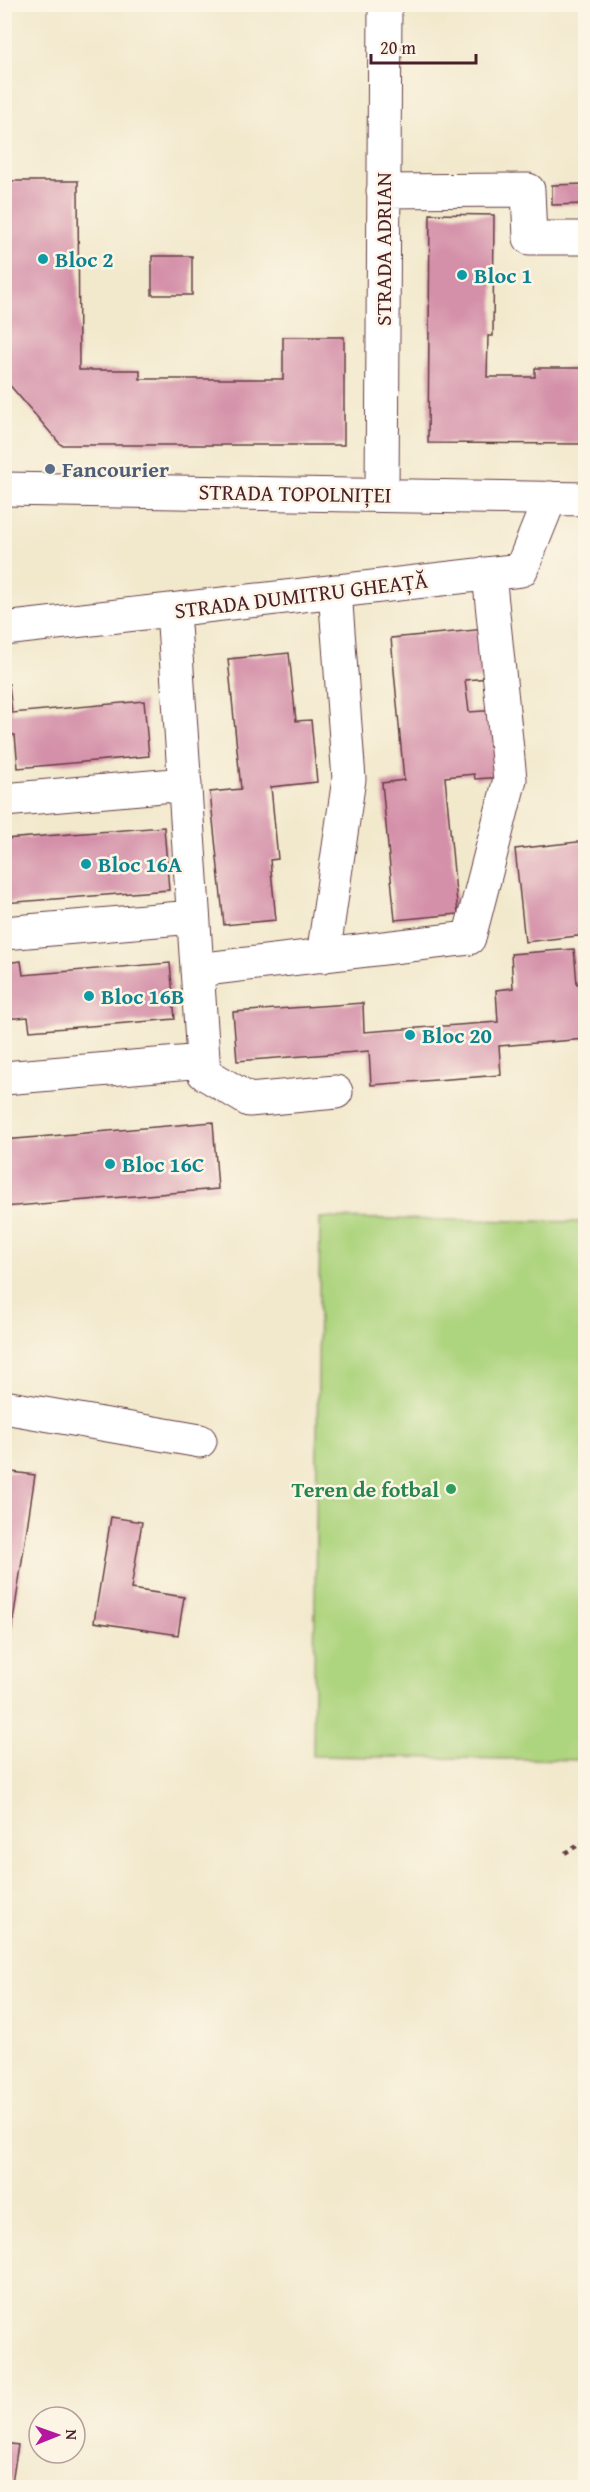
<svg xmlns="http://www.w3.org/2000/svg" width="590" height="2492" font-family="'Gentium Book Plus',serif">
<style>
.green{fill:#add47e;stroke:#7c7a54;stroke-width:1.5}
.building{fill:#d490a9}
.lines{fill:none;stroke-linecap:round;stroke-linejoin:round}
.minor-casing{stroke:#633d43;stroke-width:35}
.path{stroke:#633d43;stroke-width:4;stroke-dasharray:4.5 4.5;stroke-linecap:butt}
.minor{stroke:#fff;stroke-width:33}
.culture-dot{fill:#0f9aa8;stroke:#fcf5e5;stroke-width:2}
.service-dot{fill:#5c6f8a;stroke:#fcf5e5;stroke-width:2}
.leisure-dot{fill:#2e9e5b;stroke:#fcf5e5;stroke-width:2}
.labels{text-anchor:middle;stroke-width:5;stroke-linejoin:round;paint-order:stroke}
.street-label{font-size:22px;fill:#4a1f2b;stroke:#fcf5e5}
.culture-label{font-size:22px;font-weight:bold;fill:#0d838f;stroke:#fcf5e5;text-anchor:start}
.service-label{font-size:22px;font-weight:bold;fill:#4e5e75;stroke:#fcf5e5;text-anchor:start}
.leisure-label{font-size:22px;font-weight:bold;fill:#27864d;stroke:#fcf5e5;text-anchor:end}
</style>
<rect width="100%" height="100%" fill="#fcf5e5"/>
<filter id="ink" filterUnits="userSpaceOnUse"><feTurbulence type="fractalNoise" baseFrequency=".0167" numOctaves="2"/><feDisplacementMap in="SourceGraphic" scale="12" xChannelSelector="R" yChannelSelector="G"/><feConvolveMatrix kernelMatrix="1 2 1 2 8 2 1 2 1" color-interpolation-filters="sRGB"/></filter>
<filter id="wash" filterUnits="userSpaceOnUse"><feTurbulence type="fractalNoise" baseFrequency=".008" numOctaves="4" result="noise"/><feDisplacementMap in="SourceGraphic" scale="24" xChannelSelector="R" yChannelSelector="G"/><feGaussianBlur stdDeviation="1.35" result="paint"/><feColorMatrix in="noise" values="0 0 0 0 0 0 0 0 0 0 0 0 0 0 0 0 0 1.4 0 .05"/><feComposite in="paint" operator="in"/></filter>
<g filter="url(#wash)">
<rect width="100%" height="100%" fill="#f2e9cd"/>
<!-- green -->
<path class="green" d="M320 1218 585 1222V1760L313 1756Z"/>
<g id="blocks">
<!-- building -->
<path class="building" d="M6 181H78L79 370H140V379H283V337H344V445H61L7 382Z
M586 184V204L552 205V185Z
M430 214 494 215 493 336H488L487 377H535V368H586V444L428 443Z
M152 256H192V295H152Z
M486 629 490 678 465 680 469 712 498 710 503 777 475 779 474 774 445 777 458 914 395 920 382 783 404 780 391 638Z
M289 653 296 721 311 720 317 782 271 787 278 859 270 860 276 920 224 925 210 792 241 789 228 659Z
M4 684H9L12 713 144 701 149 756 18 768 15 735H4Z
M164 827 169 890 4 903V839Z
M586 841V935L525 942 515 849Z
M574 949 577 984 586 983V1039L499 1046 501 1075 371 1085 369 1051 237 1061 233 1012 363 1003 364 1032 498 1022 496 990 513 988 511 954Z
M21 961 23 975 170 963 175 1019 30 1031 28 1017 4 1019V963Z
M213 1122 218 1189 4 1207V1140Z
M4 1471 35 1475 6 1667H4Z
M111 1517 142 1522 131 1589 184 1597 178 1635 94 1622Z
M4 2443 18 2445 11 2488H4Z"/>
</g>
</g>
<g filter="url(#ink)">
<use href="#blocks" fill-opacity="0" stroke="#633d43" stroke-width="1.5"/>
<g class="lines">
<!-- minor casing -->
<g class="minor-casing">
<path id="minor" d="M383 191 528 190 530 238H586
M4 489 586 499
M382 494 385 4
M173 610 204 1073 249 1100 336 1092
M4 629 521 570 550 498
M4 800 185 784
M4 933 193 917
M323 956 349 779 335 591
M197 970 469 938 510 779 489 574
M4 1078 203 1061
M4 1407 200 1441"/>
</g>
<!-- path -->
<path class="path" d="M565 1853 586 1841"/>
<!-- minor -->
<use href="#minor" class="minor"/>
</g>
</g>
<!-- markers -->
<g class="culture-dot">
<circle cx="43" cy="259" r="6"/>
<circle cx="462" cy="275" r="6"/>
<circle cx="86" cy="864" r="6"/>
<circle cx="89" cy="996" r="6"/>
<circle cx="410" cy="1035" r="6"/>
<circle cx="110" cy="1164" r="6"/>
</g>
<circle class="service-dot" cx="50" cy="469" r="6"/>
<circle class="leisure-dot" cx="451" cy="1489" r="6"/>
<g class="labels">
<!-- street labels -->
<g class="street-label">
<text transform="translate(383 249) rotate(-90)" y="8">STRADA ADRIAN</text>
<text transform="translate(295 493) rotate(1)" y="8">STRADA TOPOLNIȚEI</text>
<text transform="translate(301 595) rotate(-7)" y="8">STRADA DUMITRU GHEAȚĂ</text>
</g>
<!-- culture labels -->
<g class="culture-label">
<text x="55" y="267">Bloc 2</text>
<text x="474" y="283">Bloc 1</text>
<text x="98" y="872">Bloc 16A</text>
<text x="101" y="1004">Bloc 16B</text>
<text x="422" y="1043">Bloc 20</text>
<text x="122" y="1172">Bloc 16C</text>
</g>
<!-- service labels -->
<g class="service-label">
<text x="62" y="477">Fancourier</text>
</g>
<!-- leisure labels -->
<g class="leisure-label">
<text x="439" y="1497">Teren de fotbal</text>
</g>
</g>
<!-- margin -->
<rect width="590" height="2492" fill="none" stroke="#fcf5e5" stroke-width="24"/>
<!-- north arrow -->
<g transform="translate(57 2435) rotate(89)"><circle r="28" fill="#fcf5e5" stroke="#b59f9b" stroke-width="1.5"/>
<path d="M0-4.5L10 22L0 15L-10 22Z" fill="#b5179e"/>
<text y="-9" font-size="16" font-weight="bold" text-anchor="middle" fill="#4a1f2b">N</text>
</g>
<!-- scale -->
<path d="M371 54v9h105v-9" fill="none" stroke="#4a1f2b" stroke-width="3"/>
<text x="380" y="54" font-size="18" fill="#4a1f2b" stroke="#fcf5e5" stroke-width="4.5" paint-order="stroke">20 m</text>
</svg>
